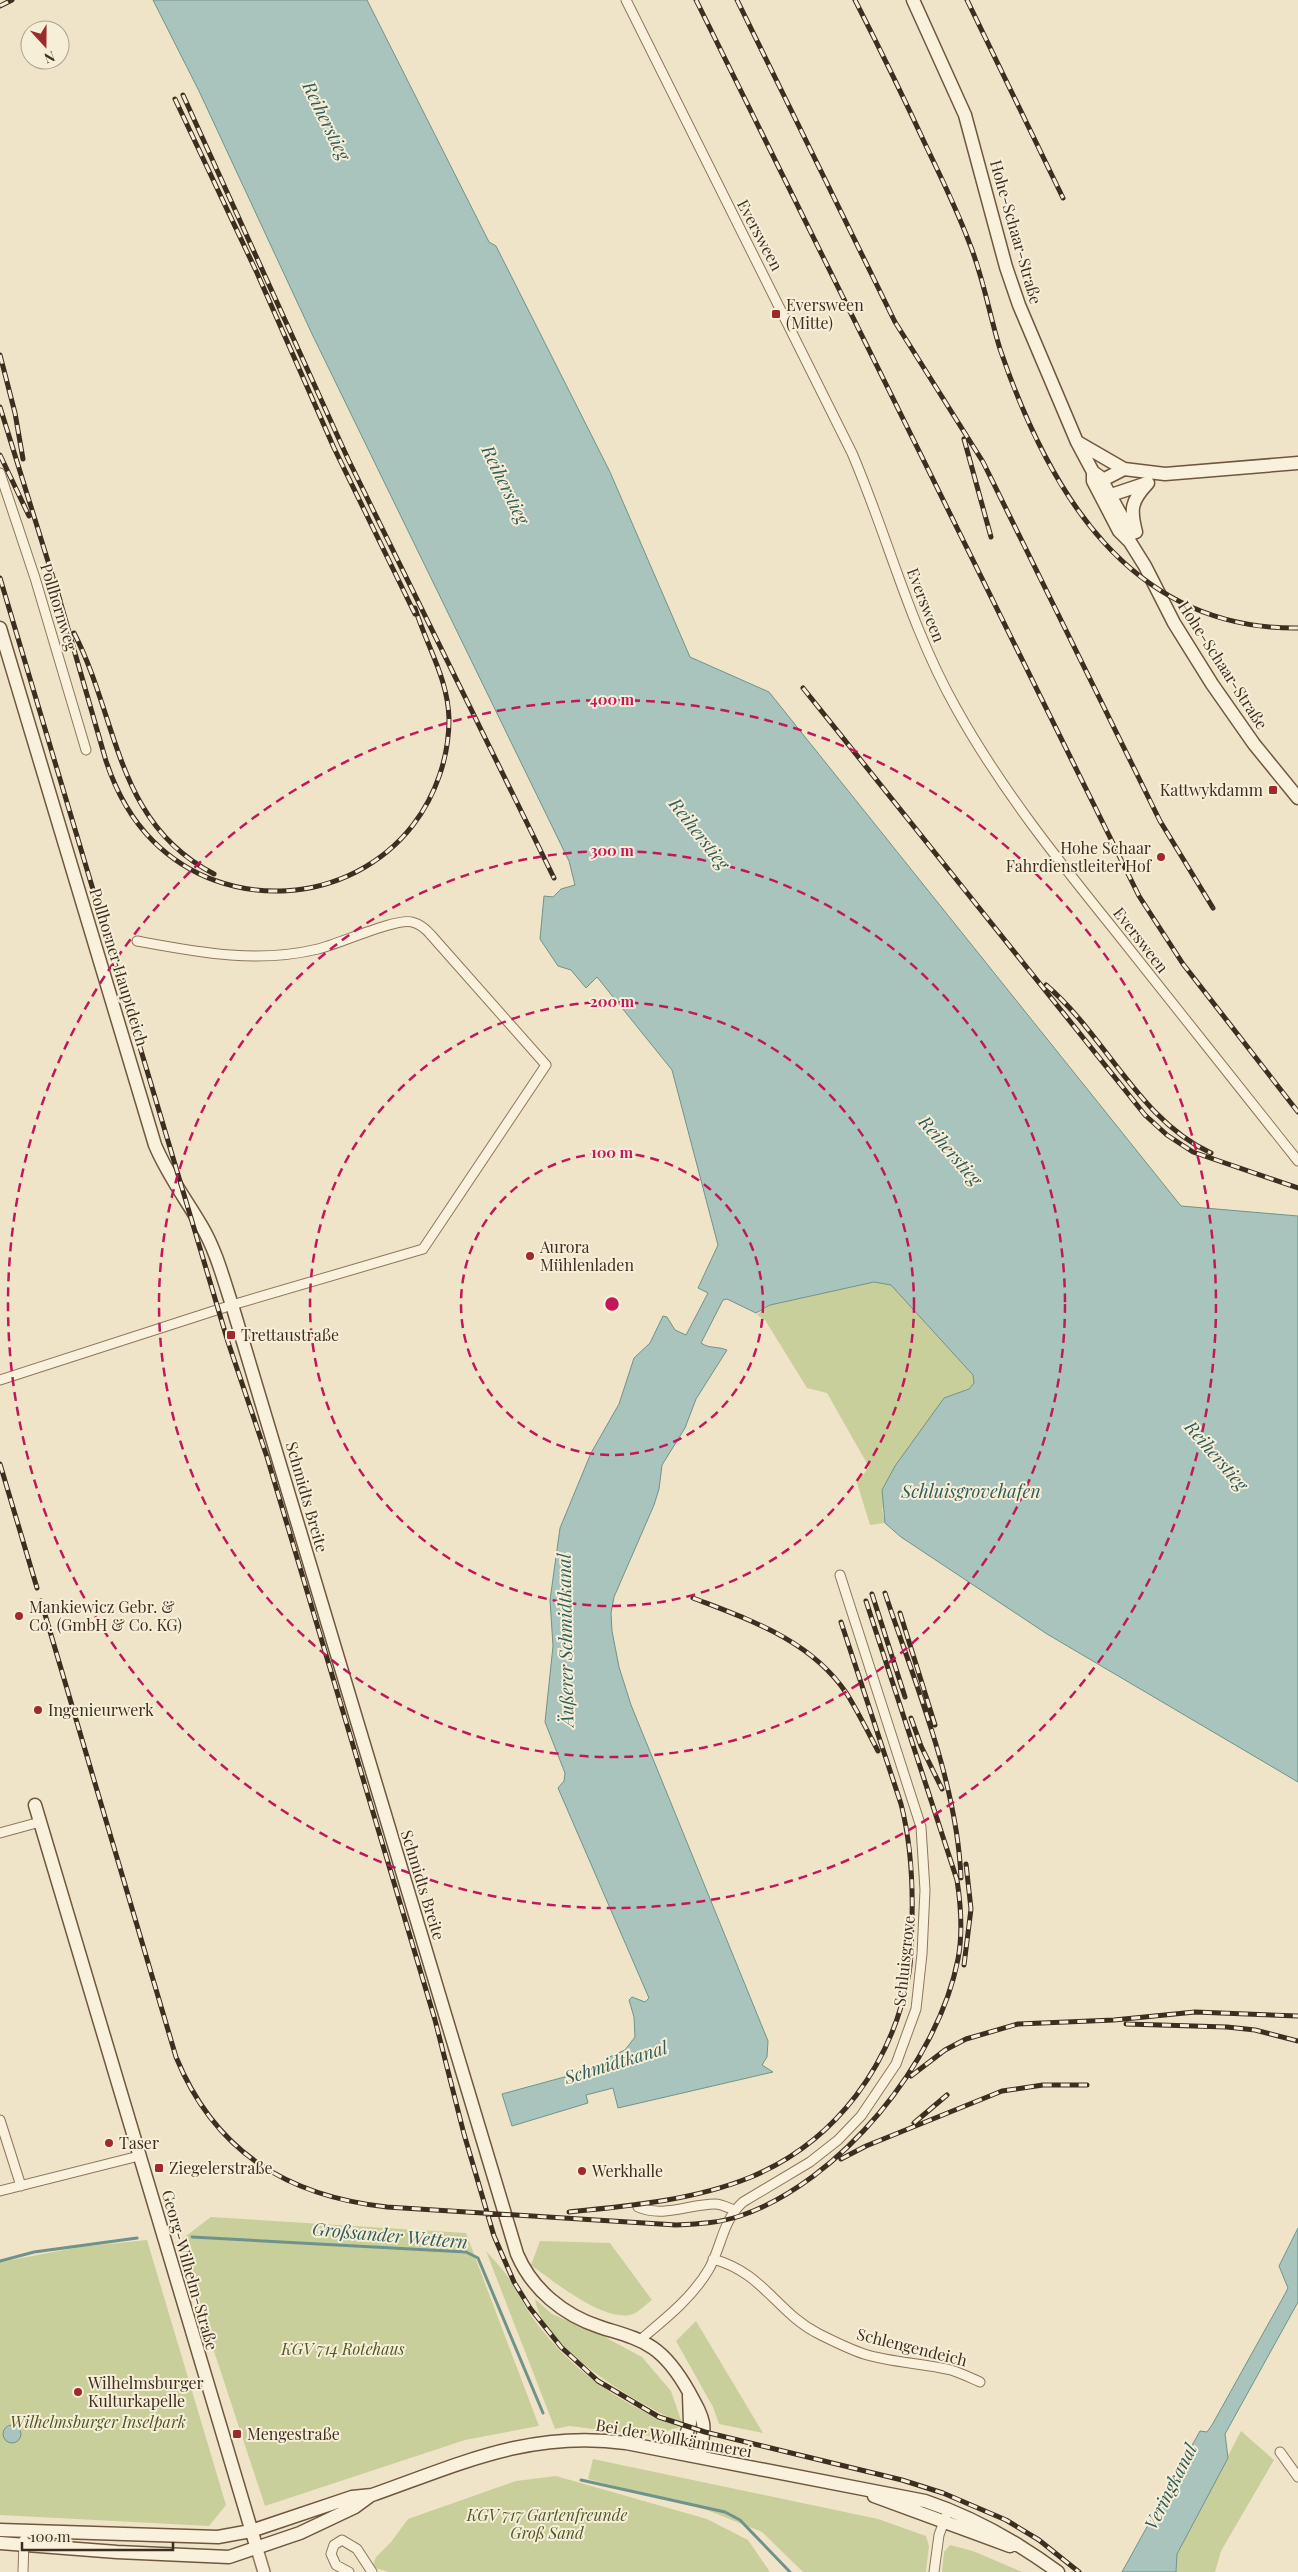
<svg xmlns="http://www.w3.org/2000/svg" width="1298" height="2572" font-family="'Playfair Display',serif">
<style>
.green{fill:#c9cf9b}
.water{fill:#a9c4bc;stroke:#6f938a}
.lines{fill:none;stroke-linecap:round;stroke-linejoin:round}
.stream{stroke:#6f938a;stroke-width:3}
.minor-casing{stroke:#8d765c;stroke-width:11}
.tertiary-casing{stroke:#8d765c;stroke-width:14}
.secondary-casing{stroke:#6f573f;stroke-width:15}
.minor{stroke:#faf1dc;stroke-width:9}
.tertiary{stroke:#faf1dc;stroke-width:11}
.secondary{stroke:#faf1dc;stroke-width:12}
.rail-casing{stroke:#3d2e20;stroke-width:5}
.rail{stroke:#f7eed8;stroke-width:3;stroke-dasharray:9;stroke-linecap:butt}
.ring{fill:none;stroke:#c2185b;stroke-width:2.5;stroke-dasharray:9 6}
.poi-dot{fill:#9e2a2b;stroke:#f7eed8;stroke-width:2}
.labels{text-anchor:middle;stroke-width:4;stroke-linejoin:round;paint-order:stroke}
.street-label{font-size:16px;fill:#3d2e20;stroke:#f7eed8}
.poi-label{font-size:16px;fill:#3d2e20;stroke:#f7eed8;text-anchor:start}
.park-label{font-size:16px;font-style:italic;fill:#4d5a26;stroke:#f7eed8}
.water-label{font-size:18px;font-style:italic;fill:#2f5d5a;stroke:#f7eed8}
.centre{fill:#c2185b;stroke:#f7eed8;stroke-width:2.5}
.ring-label{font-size:15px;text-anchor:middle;font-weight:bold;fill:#c2185b;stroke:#f7eed8;stroke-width:4;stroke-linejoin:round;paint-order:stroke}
</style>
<rect width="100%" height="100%" fill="#f0e4c8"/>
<!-- green -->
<path class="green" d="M874 1282 891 1284 973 1375 975 1383 969 1389 944 1398 882 1509 885 1523 870 1525 857 1483 869 1467 827 1393 807 1388 765 1320 757 1315 770 1305Z
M211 2217 466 2233 539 2426 465 2440 265 2506 178 2242Z
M147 2240 226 2505 209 2526 0 2515V2262L80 2247Z
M540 2241 610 2243 652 2300C646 2304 639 2312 633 2314 606 2324 553 2281 531 2265Z
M486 2251C493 2259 502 2268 508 2277 516 2289 522 2302 530 2314 568 2368 618 2404 680 2427L651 2436 569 2426 555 2429Z
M535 2299 552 2314 601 2335 642 2357 671 2391 682 2423C640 2406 541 2347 535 2299Z
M696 2321 763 2433 719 2424 713 2407 676 2341Z
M1241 2431 1274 2460 1221 2551 1215 2572H1176L1177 2554Z
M593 2459 878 2519 926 2536 929 2546 926 2572H803L762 2532 707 2510 588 2479Z
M556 2476 707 2519 748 2540 770 2572H389L372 2567 376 2557 391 2542 408 2519 516 2481Z
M950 2545 973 2551 1022 2572H942L944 2552Z"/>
<!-- water -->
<path class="water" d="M153 0H367L489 242 496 246 610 472 690 657 769 692 1181 1206 1298 1216V1782L1047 1634 901 1537 885 1523 882 1490 895 1466 944 1398 969 1389 974 1383 973 1375 891 1285 874 1282 770 1305 756 1313 727 1299 723 1300 701 1343C710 1349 717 1346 727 1350L696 1399 685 1428 662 1465 659 1489 654 1505 614 1597 611 1613 612 1631 619 1667 631 1705 768 2041 767 2057 762 2065 773 2072 618 2108 613 2088 586 2095 588 2103 512 2126 502 2094 579 2073 582 2080 609 2072 605 2059 625 2050 635 2037 634 2017 629 2000 632 1997 645 2002 649 1998 558 1788 564 1781 565 1773 545 1722 553 1646 550 1600 560 1528 591 1453 619 1404 634 1358 650 1343 663 1316 667 1317 675 1330 686 1335 708 1293 698 1288 718 1245 672 1070 597 977 586 988 571 970 558 966 540 939 544 896 553 897 561 889 575 885 569 861 313 336 199 91Z
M1298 2228V2302L1225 2434 1228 2458 1177 2554 1176 2572H1122L1200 2431 1207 2432 1212 2425 1285 2294 1288 2288 1279 2266Z
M3 2434a9 9 0 1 1 18 0a9 9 0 1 1-18 0Z"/>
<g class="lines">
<!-- stream -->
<path class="stream" d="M192 2237 466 2252 478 2258 543 2413
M0 2261 34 2252 137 2238
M581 2480 725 2512 740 2520 790 2572"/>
<!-- minor casing -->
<g class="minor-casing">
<path id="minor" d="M626 0 852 453C888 537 910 627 956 708 1001 789 1058 860 1116 932 1177 1008 1237 1085 1298 1161
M0 473 35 578 86 750
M0 1380 232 1305 423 1249 546 1065 431 935C426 929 420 924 412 922 395 918 339 944 318 949 256 964 197 952 137 941
M0 1833 40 1822
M0 2120 21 2186
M0 2191 139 2156
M638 2207C664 2218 689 2204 715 2204 721 2204 729 2208 734 2210
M713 2259C764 2273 776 2312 819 2334 833 2341 849 2349 864 2354 893 2363 923 2363 951 2370 961 2373 971 2378 980 2382
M640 2340C665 2319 692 2298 709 2269 722 2246 722 2221 743 2202L810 2162 838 2140 861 2116 896 2064 916 2009 922 1954 925 1890 921 1827 840 1575
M1280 2452 1298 2477
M23 2572 24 2540
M349 2572 336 2565 331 2554 334 2545 342 2540 357 2549 372 2572
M934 2572 939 2535 946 2516"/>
</g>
<!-- tertiary casing -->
<g class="tertiary-casing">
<path id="tertiary" d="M257 2549 264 2572"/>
</g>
<!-- secondary casing -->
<g class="secondary-casing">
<path id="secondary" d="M913 0 965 115 1006 267 1019 305 1077 442 1093 472 1100 477 1127 526 1130 542
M1079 443 1124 469
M1093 473V481L1119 531 1130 542 1145 566 1174 623 1212 684 1254 744 1298 798
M1095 484 1124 469 1165 474 1298 463
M1102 498 1147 483
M1136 532C1130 509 1131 501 1148 483
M0 628 155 1145C167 1174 185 1198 201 1225 216 1250 223 1278 232 1305L517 2254C532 2289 563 2315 600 2327 618 2333 637 2337 653 2348 669 2359 680 2376 689 2392 705 2421 707 2424 699 2457
M35 1805 257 2549
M680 2453 690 2423 689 2395
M874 2496 1010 2546
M0 2530 218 2537 251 2531 352 2497 372 2495C460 2464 530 2430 626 2443L925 2501C973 2517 1017 2542 1058 2572
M0 2543 117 2552 229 2557 300 2533 355 2507 370 2496"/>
</g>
<!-- minor -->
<use href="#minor" class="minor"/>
<!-- tertiary -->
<use href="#tertiary" class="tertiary"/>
<!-- secondary -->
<use href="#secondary" class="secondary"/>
<!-- rail casing -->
<g class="rail-casing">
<path id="rail" d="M696 0 1139 896 1183 964 1298 1112
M737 0 895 322 983 462 1160 821 1213 908
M855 0C880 49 904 98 927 148 942 179 957 210 969 242 983 276 989 313 1000 349 1048 490 1129 630 1298 628
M967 0 1063 198
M0 6 12 0
M183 95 348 459 554 878
M175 99 257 273 334 448 415 614
M0 355 15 413 23 459
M0 407 60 600
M964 439 991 537
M0 455 29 516
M0 578 228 1342 267 1457 435 2020 464 2134 494 2236 514 2282 530 2308 561 2347 598 2381 659 2417 705 2432 902 2480 943 2493 1006 2520 1039 2540 1079 2572
M58 594 106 761C116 791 130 818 153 841 226 914 350 906 413 825 436 795 449 757 449 719 448 678 427 647 415 608
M74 633C119 720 115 823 214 874
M803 688 1145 1115 1167 1135 1193 1152 1298 1188
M1046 985C1106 1036 1138 1119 1211 1153
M0 1464 37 1588
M885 1593C915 1684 957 1782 961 1878
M872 1594 905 1697
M693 1598C750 1620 811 1640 847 1694 858 1712 868 1732 878 1751
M41 1601 176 2057C215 2152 287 2196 387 2207L676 2225C698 2224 719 2223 740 2216 840 2182 938 2062 958 1959 963 1933 961 1906 957 1880L866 1601
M900 1613 935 1725
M911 1718 921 1746 942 1789
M964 1965 971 1909 966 1864
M1126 2024 1227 2027 1255 2030 1298 2041
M911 2076 945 2050 966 2039 1018 2024 1114 2020 1195 2012 1298 2016
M914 2123 947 2095
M841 2159 866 2146 1002 2091 1043 2085H1087
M569 2212C630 2206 695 2200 751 2177 837 2141 893 2063 909 1973 912 1956 911 1938 912 1920 913 1880 911 1843 901 1804L841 1622"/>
</g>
<!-- rail -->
<use href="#rail" class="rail"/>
</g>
<!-- distance rings -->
<g class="ring">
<circle cx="612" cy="1304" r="151"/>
<circle cx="612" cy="1304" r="302"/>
<circle cx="612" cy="1304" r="453"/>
<circle cx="612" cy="1304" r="604"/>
</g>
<!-- markers -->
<g class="poi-dot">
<rect x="771" y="309" width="10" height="10" rx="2.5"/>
<rect x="1268" y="785" width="10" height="10" rx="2.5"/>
<circle cx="1161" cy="857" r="5"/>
<circle cx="530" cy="1256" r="5"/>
<rect x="226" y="1330" width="10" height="10" rx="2.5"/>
<circle cx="19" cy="1616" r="5"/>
<circle cx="38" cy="1710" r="5"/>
<circle cx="109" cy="2143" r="5"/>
<rect x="154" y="2163" width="10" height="10" rx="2.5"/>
<circle cx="582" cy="2171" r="5"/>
<circle cx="78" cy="2392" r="5"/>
<rect x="232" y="2429" width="10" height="10" rx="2.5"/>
</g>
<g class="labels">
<!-- street labels -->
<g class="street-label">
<text transform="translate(1016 232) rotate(74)" y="6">Hohe-Schaar-Straße</text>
<text transform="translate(760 235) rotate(62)" y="6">Eversween</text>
<text transform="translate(926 605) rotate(69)" y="6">Eversween</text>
<text transform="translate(59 607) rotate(73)" y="6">Pollhornweg</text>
<text transform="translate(1223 665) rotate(57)" y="6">Hohe-Schaar-Straße</text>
<text transform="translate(1141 940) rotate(52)" y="6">Eversween</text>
<text transform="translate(119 967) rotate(73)" y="6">Pollhorner Hauptdeich</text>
<text transform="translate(307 1497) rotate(74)" y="6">Schmidts Breite</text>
<text transform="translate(423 1885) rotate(73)" y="6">Schmidts Breite</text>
<text transform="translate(904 1961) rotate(-84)" y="6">Schluisgrove</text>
<text transform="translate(190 2270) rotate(74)" y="6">Georg-Wilhelm-Straße</text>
<text transform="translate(912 2347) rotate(14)" y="6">Schlengendeich</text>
<text transform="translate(674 2438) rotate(10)" y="6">Bei der Wollkämmerei</text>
</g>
<!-- poi labels -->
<g class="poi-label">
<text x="786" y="311">Eversween<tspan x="786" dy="18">(Mitte)</tspan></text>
<text x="1263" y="796" text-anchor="end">Kattwykdamm</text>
<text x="1151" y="854" text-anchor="end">Hohe Schaar<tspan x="1151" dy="18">Fahrdienstleiter Hof</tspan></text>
<text x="540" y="1253">Aurora<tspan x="540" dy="18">Mühlenladen</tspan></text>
<text x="241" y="1341">Trettaustraße</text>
<text x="29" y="1613">Mankiewicz Gebr. &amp;<tspan x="29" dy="18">Co. (GmbH &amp; Co. KG)</tspan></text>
<text x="48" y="1716">Ingenieurwerk</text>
<text x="119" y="2149">Taser</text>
<text x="169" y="2174">Ziegelerstraße</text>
<text x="592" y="2177">Werkhalle</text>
<text x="88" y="2389">Wilhelmsburger<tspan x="88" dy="18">Kulturkapelle</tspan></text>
<text x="247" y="2440">Mengestraße</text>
</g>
<!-- park labels -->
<g class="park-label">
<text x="343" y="2355">KGV 714 Rotehaus</text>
<text x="98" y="2428">Wilhelmsburger Inselpark</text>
<text x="547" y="2521">KGV 717 Gartenfreunde<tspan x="547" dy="18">Groß Sand</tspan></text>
</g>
<!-- water labels -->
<g class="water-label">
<text transform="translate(326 121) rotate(64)" y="6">Reiherstieg</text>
<text transform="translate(505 485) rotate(64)" y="6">Reiherstieg</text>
<text transform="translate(699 834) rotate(52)" y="6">Reiherstieg</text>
<text transform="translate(950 1151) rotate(49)" y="6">Reiherstieg</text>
<text transform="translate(1216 1456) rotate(49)" y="6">Reiherstieg</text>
<text x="971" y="1498">Schluisgrovehafen</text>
<text transform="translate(566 1640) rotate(-91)" y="6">Äußerer Schmidtkanal</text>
<text transform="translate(616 2063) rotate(-17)" y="6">Schmidtkanal</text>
<text transform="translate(390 2236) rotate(5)" y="6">Großsander Wettern</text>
<text transform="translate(1171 2487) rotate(-63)" y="6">Veringkanal</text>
</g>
</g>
<circle cx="612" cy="1304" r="8" class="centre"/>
<g class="ring-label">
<text x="612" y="705">400 m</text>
<text x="612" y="856">300 m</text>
<text x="612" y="1007">200 m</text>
<text x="612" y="1158">100 m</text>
</g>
<!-- north arrow -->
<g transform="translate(45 45) rotate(159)"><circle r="24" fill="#f7eed8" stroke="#ada18e"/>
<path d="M0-4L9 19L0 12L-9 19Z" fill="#9e2a2b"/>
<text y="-8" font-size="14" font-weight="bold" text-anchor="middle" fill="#3d2e20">N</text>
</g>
<!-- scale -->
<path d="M22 2542v8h151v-8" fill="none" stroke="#3d2e20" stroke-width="2.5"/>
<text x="30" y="2542" font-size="15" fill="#3d2e20" stroke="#f7eed8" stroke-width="4" paint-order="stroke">100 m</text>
</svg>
